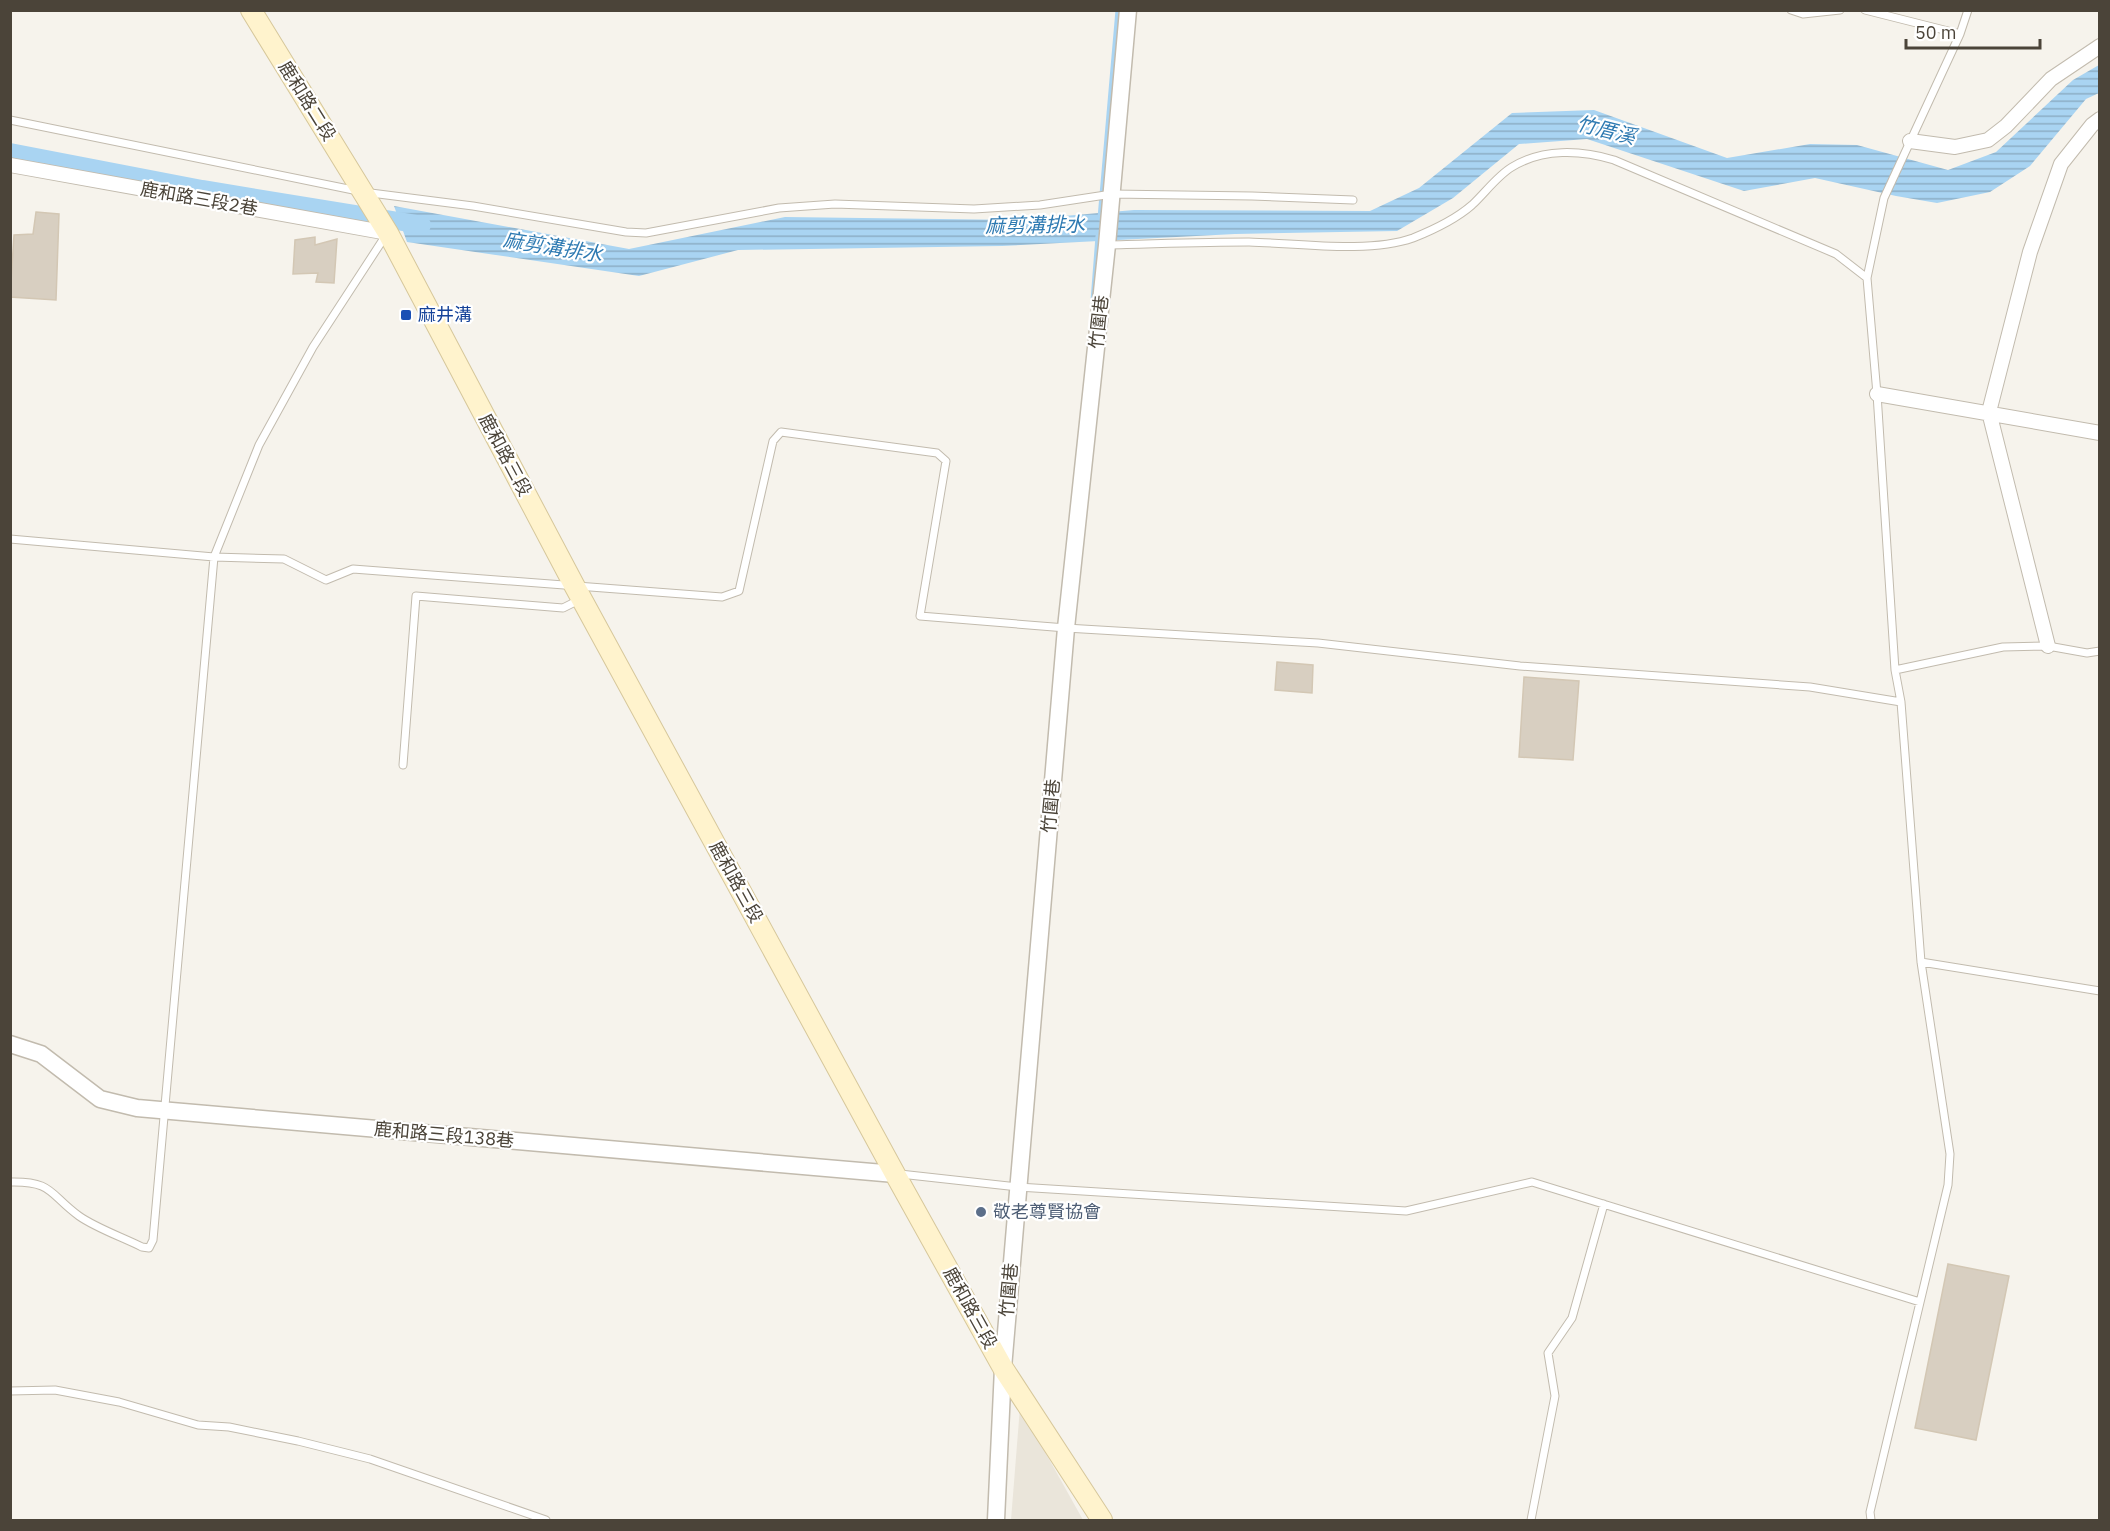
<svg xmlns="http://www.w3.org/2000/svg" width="2110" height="1531" font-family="'IBM Plex Sans','Noto Sans TC',sans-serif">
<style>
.residential{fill:#eae5da}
.water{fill:url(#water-rules)}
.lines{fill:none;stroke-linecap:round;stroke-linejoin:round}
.stream{stroke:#a9d4f2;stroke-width:5}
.canal{stroke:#a9d4f2;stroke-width:18}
.building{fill:#d8cfc1;stroke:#d3c7b4;stroke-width:1.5}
.service-casing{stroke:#c2bbae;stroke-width:9}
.minor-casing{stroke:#c2bbae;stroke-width:16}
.tertiary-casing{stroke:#c2bbae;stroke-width:19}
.secondary-casing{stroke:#d6c79b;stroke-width:22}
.service{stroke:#fff;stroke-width:7}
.minor{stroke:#fff;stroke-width:14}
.tertiary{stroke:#fff;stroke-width:16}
.secondary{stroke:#fff3cd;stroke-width:20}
.transit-dot{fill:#1a4fb4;stroke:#fff;stroke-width:2}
.service-dot{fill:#5c6f8a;stroke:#fff;stroke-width:2}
.labels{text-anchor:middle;stroke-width:4.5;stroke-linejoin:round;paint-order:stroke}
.street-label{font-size:18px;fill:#4b4439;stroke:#fff}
.transit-label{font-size:18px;fill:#164399;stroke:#fff;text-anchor:start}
.service-label{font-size:18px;fill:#4e5e75;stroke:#fff;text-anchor:start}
.water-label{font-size:20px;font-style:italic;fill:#2e7ab2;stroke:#fff}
</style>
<defs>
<pattern id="water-rules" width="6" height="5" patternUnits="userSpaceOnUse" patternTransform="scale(1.5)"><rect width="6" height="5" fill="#a9d4f2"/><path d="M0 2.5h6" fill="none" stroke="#8caec5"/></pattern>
</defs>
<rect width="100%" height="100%" fill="#f6f3ec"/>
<!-- residential -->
<path class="residential" d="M1020 1407 1083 1520H1011Z"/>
<!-- water -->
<path class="water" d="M2099 65V93L2086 99 2030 166 1990 192 1937 203 1896 196 1815 178 1744 191 1587 139 1519 144 1453 198 1397 231 1235 234 1002 246 738 250 639 276 407 242 394 206 629 249 785 217 1017 220 1134 210 1370 211 1419 188 1512 113 1594 110 1727 158 1810 144 1857 145 1948 170 1996 152 2073 80Z"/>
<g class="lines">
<!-- stream -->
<path class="stream" d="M1100 218 1118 10
M1093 301 1098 236"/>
<!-- canal -->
<path class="canal" d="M10 152 202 189 422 225"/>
</g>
<!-- building -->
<path class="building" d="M36 212 59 214 56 300 10 297 14 235 33 234Z
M315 237V245L337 239 334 283 316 282 318 273 293 274 295 240Z
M1277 662 1313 665 1312 693 1275 690Z
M1524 677 1579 681 1573 760 1519 757Z
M1948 1264 2009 1276 1976 1440 1915 1428Z"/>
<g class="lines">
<!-- service casing -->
<g class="service-casing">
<path id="service" d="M1791 10 1803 14 1840 10
M1865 10 1960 34
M10 120 363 192 473 206 626 232 646 233 779 208 835 204 974 209 1040 205 1112 194 1252 196 1353 200
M1107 245C1154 244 1202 242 1249 242 1297 243 1368 254 1413 238 1433 230 1456 219 1472 205 1485 193 1497 176 1512 167 1543 148 1581 150 1614 160L1836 254 1867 278
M10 539 214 557 284 559 326 580 353 569 722 597 739 591 773 441 781 432 937 453 946 461 920 616 1066 628 1318 643 1520 666 1810 687 1901 702
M1895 670 2003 647 2048 646 2087 653 2100 651
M403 765 416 596 563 608 579 600
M1921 962 2100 991
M900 1174 1018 1187 1406 1211 1532 1182 1920 1302
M10 1182C53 1181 49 1194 79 1216 96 1228 122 1237 142 1247L149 1248 153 1240 214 557 259 445 313 347 386 235
M10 1391 55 1390 119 1402 198 1425 229 1427 298 1441 370 1459 546 1520
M1531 1520 1555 1396 1548 1353 1572 1318 1604 1204
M1871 1520 1870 1512 1948 1185 1950 1154 1921 962 1901 702 1895 670 1877 394 1867 278 1884 198 1960 34 1968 10"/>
</g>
<!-- minor casing -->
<g class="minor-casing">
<path id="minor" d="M1910 141 1955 147 1988 140 2006 126 2051 79 2100 46
M10 165 388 233
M1877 394 2100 433
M2048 646 1989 412 2030 252 2061 164 2092 125 2100 119"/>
</g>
<!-- tertiary casing -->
<g class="tertiary-casing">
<path id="tertiary" d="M10 1044 41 1054 100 1099 137 1108 895 1174
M996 1520 1003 1368 1066 628 1107 245 1128 10"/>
</g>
<!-- secondary casing -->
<g class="secondary-casing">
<path id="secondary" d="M251 10 388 233 574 585 895 1174 1003 1368 1102 1520"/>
</g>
<!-- service -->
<use href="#service" class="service"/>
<!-- minor -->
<use href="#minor" class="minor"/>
<!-- tertiary -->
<use href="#tertiary" class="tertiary"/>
<!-- secondary -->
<use href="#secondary" class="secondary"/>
</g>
<!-- markers -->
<rect class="transit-dot" x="400" y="309" width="12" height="12" rx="3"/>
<circle class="service-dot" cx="981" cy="1212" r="6"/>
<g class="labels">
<!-- street labels -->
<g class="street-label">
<text transform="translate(307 101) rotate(58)" y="6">鹿和路二段</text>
<text transform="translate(199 199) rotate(10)" y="6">鹿和路三段2巷</text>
<text transform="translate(1099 322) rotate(-84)" y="6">竹圍巷</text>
<text transform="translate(505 455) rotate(62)" y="6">鹿和路三段</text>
<text transform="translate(1051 806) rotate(-85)" y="6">竹圍巷</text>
<text transform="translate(736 882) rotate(61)" y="6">鹿和路三段</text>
<text transform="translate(444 1135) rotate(5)" y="6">鹿和路三段138巷</text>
<text transform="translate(1009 1290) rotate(-85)" y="6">竹圍巷</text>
<text transform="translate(970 1308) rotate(61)" y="6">鹿和路三段</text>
</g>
<!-- transit labels -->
<g class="transit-label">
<text x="418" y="321">麻井溝</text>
</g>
<!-- service labels -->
<g class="service-label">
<text x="993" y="1218">敬老尊賢協會</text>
</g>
<!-- water labels -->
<g class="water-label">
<text transform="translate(1606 130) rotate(14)" y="7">竹厝溪</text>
<text transform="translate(1035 225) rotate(-1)" y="7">麻剪溝排水</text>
<text transform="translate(553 247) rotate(9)" y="7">麻剪溝排水</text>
</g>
</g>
<!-- border -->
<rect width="2110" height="1531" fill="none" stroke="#4b4439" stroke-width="24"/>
<!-- scale -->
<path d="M1906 39v9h134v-9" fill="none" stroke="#4b4439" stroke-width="3"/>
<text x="1915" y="39" font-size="18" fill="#4b4439" stroke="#ffffff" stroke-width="4.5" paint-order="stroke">50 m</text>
</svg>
